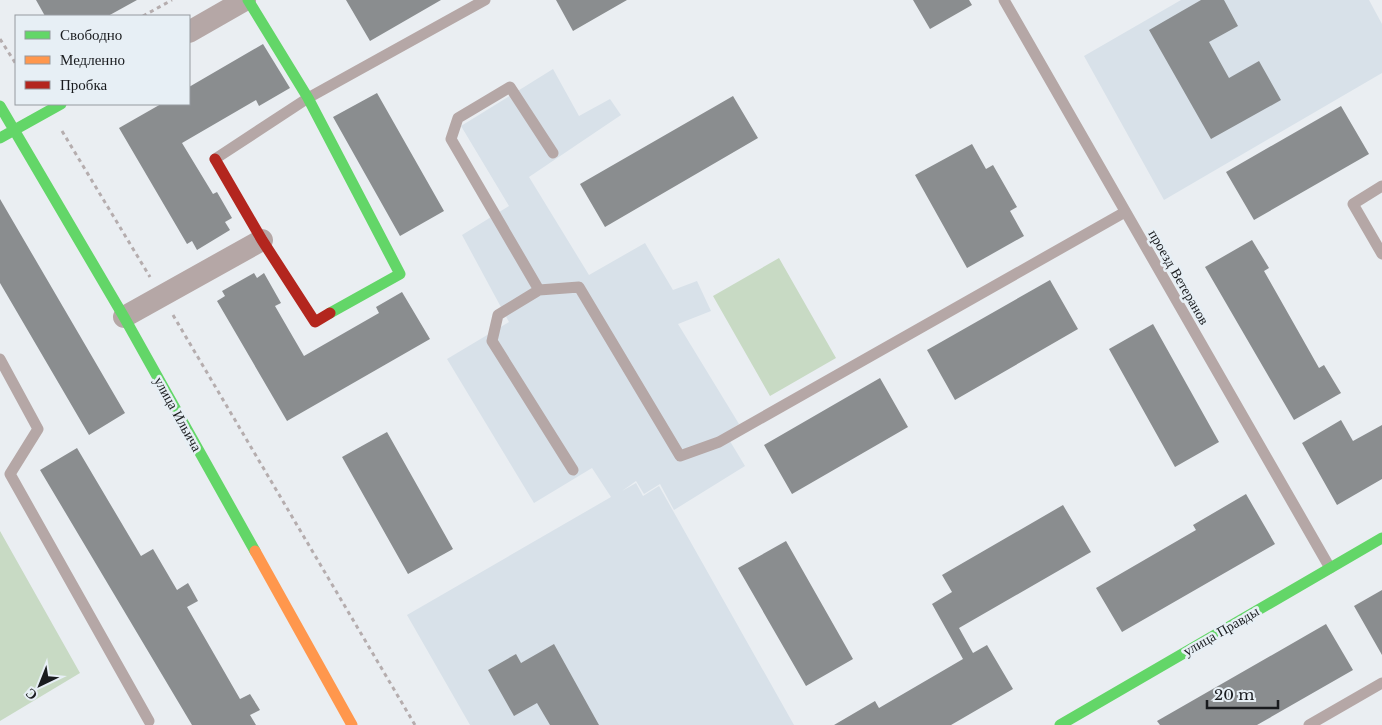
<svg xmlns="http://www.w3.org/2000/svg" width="1382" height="725" font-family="'Libre Baskerville',serif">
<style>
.built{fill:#d8e1e9}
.green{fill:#c8dac4}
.building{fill:#8a8d8f}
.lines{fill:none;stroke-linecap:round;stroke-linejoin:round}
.path{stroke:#b5adae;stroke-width:3;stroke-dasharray:4 4;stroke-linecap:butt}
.lane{stroke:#b5a7a6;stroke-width:11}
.street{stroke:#b5a7a6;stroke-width:22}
.fast{stroke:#63d668;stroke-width:11}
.slow{stroke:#ff974d;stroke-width:11}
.jam{stroke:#b3261e;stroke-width:11}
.labels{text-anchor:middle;stroke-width:5;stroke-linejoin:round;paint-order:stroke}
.street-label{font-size:14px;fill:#191b1e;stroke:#e7eff5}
</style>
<rect width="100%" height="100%" fill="#eaeef2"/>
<!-- built -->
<path class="built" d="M1181 0H1369L1382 24V73L1164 200 1084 56Z
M553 69 579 116 610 99 621 115 529 177 589 275 645 243 673 290 697 281 711 311 678 324 739 424 725 433 745 466 674 510 660 484 644 494 636 481 622 491 636 483 643 496 659 486 794 725H470L407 615 611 497 592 468 534 503 447 359 509 322 462 235 509 206 461 126Z"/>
<!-- green -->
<path class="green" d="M779 258 836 358 770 396 713 296Z
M0 531 80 673 0 721Z"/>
<!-- building -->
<path class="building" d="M36 0H137L108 16H45Z
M346 0H441L370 41Z
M556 0H627L573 31Z
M913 0H969L972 5 930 29Z
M1201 0H1224L1238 26 1209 42 1229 78 1259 61 1281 100 1211 139 1149 30Z
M263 44 290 88 259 106 256 100 182 143 213 194 217 192 232 218 225 222 230 230 197 250 192 241 187 244 119 128 161 104H189V87Z
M377 93 444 211 400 236 333 117Z
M733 96 758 138 605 227 580 184Z
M1341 106 1369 154 1254 220 1226 172Z
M972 144 986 169 993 165 1017 207 1010 211 1024 236 967 268 915 175Z
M0 199 125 413 89 435 0 283Z
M1252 240 1269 268 1264 271 1319 368 1324 365 1341 393 1294 420 1205 267Z
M254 273 257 278 264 273 281 303 275 306 304 356 379 313 376 307 402 292 430 339 287 421 217 301 225 296 222 291Z
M1050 280 1078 329 955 400 927 350Z
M1153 324 1219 442 1175 467 1109 349Z
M880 378 908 427 792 494 764 445Z
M1341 420 1353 441 1382 425V479L1337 505 1302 443Z
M387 432 453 549 408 574 342 457Z
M77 448 141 556 153 549 177 590 188 583 198 601 187 607 240 699 250 694 260 710 250 715 256 725H192L40 470Z
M1246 494 1275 544 1122 632 1096 588 1196 530 1193 525Z
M1063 505 1091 552 959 628 973 653 987 645 1013 689 951 725H834L875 701 879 708 963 659 932 604 952 592 942 575Z
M786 541 853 659 806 686 738 568Z
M1382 590V655L1354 606Z
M1326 624 1353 670 1257 725H1160L1157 721Z
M554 644 599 725H550L537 703 514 716 488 670 516 654 521 663Z"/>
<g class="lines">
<!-- path -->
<path class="path" d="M143 16 172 0
M0 39 16 64
M62 131 150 277
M173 315 415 725"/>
<!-- lane -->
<path class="lane" d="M1004 0 1330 568
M215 159 308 98 485 0
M1382 186 1353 204 1382 254
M539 290 451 139 458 118 510 87 553 153
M0 359 38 429 10 474 149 721
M573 470 492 341 498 315 539 290 579 287 680 456 719 442 1125 212
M1309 725 1382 683"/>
<!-- street -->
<path class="street" d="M189 32 245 0
M124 317 262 240"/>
<!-- fast -->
<path class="fast" d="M248 0 308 98 400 274 330 313
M0 106 124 317 255 551
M0 138 61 104
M1060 725 1382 538"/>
<!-- slow -->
<path class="slow" d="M255 551 352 725"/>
<!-- jam -->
<path class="jam" d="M215 159 262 240 315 322 330 313"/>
</g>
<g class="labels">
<!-- street labels -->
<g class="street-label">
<text transform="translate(1179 277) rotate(60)" y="5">проезд Ветеранов</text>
<text transform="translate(178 414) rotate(61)" y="5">улица Ильича</text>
<text transform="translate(1221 631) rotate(-30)" y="5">улица Правды</text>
</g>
</g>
<!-- legend -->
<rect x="15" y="15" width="175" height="90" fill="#e7eff5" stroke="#959a9f"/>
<rect x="25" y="31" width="25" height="8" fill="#63d668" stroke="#959a9f"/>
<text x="60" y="40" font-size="15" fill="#191b1e">Свободно</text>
<rect x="25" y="56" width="25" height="8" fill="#ff974d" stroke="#959a9f"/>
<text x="60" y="65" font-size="15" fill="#191b1e">Медленно</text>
<rect x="25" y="81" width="25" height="8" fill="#b3261e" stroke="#959a9f"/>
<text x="60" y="90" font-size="15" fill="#191b1e">Пробка</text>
<!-- north arrow -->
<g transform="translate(40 685) rotate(223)" stroke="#e7eff5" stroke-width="4" paint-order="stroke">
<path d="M0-4L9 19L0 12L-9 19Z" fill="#191b1e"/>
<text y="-8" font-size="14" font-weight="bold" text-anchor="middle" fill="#191b1e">С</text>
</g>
<!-- scale -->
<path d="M1207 700v8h71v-8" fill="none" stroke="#191b1e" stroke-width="2.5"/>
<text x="1214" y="700" font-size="15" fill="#191b1e" stroke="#e7eff5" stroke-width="4" paint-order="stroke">20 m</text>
</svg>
